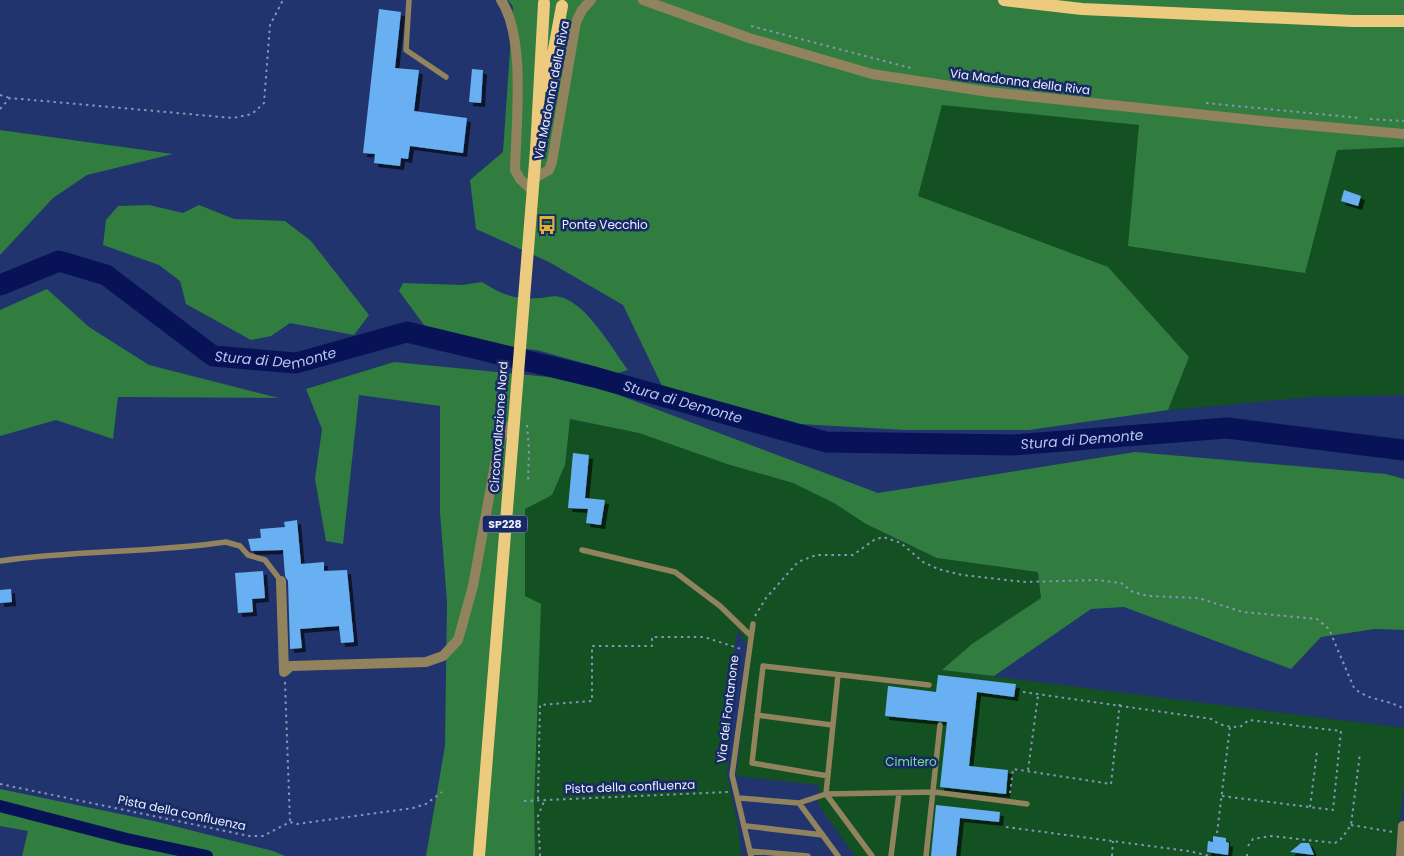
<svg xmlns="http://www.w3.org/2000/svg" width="1404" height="856" font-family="Poppins,sans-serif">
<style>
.green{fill:#145122}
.forest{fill:#317d3f}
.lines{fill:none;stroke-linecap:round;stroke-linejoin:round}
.canal{stroke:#081357;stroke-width:12}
.river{stroke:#081357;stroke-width:21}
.building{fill:#67b0f1;filter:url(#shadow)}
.path{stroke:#8794b8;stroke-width:2;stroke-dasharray:2.5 4;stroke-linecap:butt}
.lane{stroke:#92835f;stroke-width:5.5}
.street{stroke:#92835f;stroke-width:10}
.primary{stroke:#eccb7f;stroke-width:12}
.labels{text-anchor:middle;stroke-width:5;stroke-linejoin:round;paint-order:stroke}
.shield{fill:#182963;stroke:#abb4d0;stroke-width:1}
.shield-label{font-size:11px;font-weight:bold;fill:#eaf0ff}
.street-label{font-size:12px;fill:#eaf0ff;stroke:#182963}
.poi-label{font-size:12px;fill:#eaf0ff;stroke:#182963;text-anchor:start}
.park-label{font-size:12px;fill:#7ade89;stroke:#182963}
.water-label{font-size:14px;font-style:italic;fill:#b6c7f0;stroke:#182963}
</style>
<defs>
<filter id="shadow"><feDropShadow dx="4" dy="4" stdDeviation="0" flood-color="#0009"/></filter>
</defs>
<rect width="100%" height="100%" fill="#21346e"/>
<!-- green -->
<path class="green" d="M942 104 1139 125 1337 150 1404 147V395L1313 397 1168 410 1189 357 918 196Z
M569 419 639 433 727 464 793 483 834 503 866 524 937 558 1038 572 1041 598 972 644 943 670 1404 728V785L1395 856H855L818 804 819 785 736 776 751 652 738 630 733 659 727 775 738 826 741 856H535L525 596V509L565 465Z"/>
<!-- forest -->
<path class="forest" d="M508 0H1404V147L1337 150 1305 273 1128 246 1139 125 942 105 918 196 1108 267 1189 357 1168 410 1029 430H905L799 424 663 388 623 305 549 262 476 229 470 180 503 152 513 7Z
M0 130 173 154 87 175 53 198 0 255Z
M149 205 183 213 199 205 234 219 285 221 311 241 369 315 354 335 290 323 271 336 251 340 186 304 180 281 159 265 103 245 106 220 118 206Z
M482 282C504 296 514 299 540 298 546 298 554 295 560 297 587 303 612 349 628 370L618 373 537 350 485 345 439 335 424 325 399 291 403 283 462 285Z
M47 289 89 327 149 365 279 398 118 397 113 439 56 420 0 436V310Z
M394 362 579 380 878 493 1135 452 1386 474 1404 479V630L1375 629 1321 637 1291 669 1124 607 1091 609 994 676 942 670 972 644 1041 598 1038 572 937 558 866 524 834 503 793 483 727 464 639 433 570 419 565 465 552 495 525 509V596L541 604 534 805 535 856H426L445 746 447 602 440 512V406L359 395 343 544 326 541 315 479 322 429 306 389Z
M0 789 154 821 273 851 285 856H22L28 831 0 826Z"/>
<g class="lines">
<!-- canal -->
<path class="canal" d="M0 806 127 839 207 856"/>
<!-- river -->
<path class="river" id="s1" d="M0 285 59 261 106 275 213 356 296 363 407 332 594 377 826 442 1013 445 1227 428 1404 450"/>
</g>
<!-- building -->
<path class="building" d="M379 9 401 12 395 68 419 70 414 111 467 118 463 153 410 146 408 159 401 158 400 166 374 163 375 154 363 153Z
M472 69 483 70 481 103 469 102Z
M1344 190 1361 196 1358 206 1341 201Z
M573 453 589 455 585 498 605 500 601 525 586 523 588 509 568 508Z
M297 520 301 564 324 562V571L347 570 354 642 341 643 339 626 300 629 302 648 290 649 288 581 285 576 283 550 251 551 248 539 261 538 260 529 285 527 284 522Z
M263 571 265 598 252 599 253 612 238 613 235 573Z
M11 589 12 602 0 603V590Z
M938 675 1016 684 1014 697 977 692 969 766 1008 770 1006 794 940 787 947 722 885 716 888 686 936 692Z
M936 805 1000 812 999 822 960 818 956 856H931Z
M1213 836 1226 838V842L1229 843 1228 855 1207 852 1208 841 1213 842Z
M1301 843H1309L1314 855 1290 852Z"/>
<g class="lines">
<!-- path -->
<path class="path" d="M751 26 911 68
M0 95 10 98
M1206 103 1360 118
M0 109 10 98 233 118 252 114 264 103 270 25 283 0
M1370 119 1404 121
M527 425 529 450 528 480
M755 616 766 598 798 562 816 555H853L874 540 883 537 901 543 923 562 938 569 962 575 1025 582 1097 580 1121 583 1133 592 1148 596 1198 598 1243 612 1317 619 1329 629 1354 688C1368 701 1388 699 1404 709
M285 682 290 822
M1023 692 1212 719C1220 726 1229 727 1240 727L1249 720 1341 731 1333 810 1222 796
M1028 770 1038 696
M0 784 249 836H263L290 822 297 824 413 808 426 804 442 792
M1010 793 1013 769 1111 784 1120 702
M538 799 540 705 592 701V646H652V637H704L741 649
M524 801 728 792
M1310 807 1317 752
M1351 825 1393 832
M1006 827 1188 851 1210 856
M1217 833 1230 727
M1248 846 1253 839 1271 836 1335 843 1342 838 1351 825 1360 753
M540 856 538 816 545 799
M1112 856 1113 841
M1247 856V854"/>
<!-- lane -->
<path class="lane" d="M409 0 406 50 446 77
M582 550 675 572 720 606 750 635
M0 561C75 550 151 553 226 542L240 546 248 555 265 560 281 581
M838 675 826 794 872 856
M757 715 832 725
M828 776 752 763 763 666 929 685
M739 798 799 803 838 856
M799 803 826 794 934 792 1027 804
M746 826 823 835
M750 851 808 856
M751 856 732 775 753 624
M891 856 899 793
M926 856 940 725"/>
<!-- street -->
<path class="street" d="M501 0C526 37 516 125 515 170L520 179 532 190
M643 0 749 38 872 74 989 92 1272 122 1404 134
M533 179 549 170 552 162 576 22 582 10 591 0
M281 581 284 672 291 666 426 662 443 656 458 640 473 586 500 437 513 423
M1401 856 1403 826"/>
<!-- primary -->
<path class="primary" d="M1004 0 1082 9 1353 21H1404
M547 86 562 6
M479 856 536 150 544 3"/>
</g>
<!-- icons -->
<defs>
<g id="bus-bare" transform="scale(1.5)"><path d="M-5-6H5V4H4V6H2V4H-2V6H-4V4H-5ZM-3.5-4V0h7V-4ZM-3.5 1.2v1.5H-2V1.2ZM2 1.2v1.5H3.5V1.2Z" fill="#deb133" stroke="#182963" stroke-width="2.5" paint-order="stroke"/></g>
</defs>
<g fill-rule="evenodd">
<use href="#bus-bare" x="547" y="225"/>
</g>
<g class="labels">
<!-- shield labels -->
<rect class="shield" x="482.5" y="515.5" width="45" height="17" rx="4"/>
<g class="shield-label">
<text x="505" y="528">SP228</text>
</g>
<!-- street labels -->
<g class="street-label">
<text transform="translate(1020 82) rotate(7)" y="4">Via Madonna della Riva</text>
<text transform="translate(552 90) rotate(-79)" y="4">Via Madonna della Riva</text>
<text transform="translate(499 427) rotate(-86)" y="4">Circonvallazione Nord</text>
<text transform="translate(728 709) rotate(-83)" y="4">Via del Fontanone</text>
<text transform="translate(630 787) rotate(-2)" y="4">Pista della confluenza</text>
<text transform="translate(182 813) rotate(12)" y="4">Pista della confluenza</text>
</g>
<!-- poi labels -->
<g class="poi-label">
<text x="562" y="229">Ponte Vecchio</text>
</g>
<!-- park labels -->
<g class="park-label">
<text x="911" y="766">Cimitero</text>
</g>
<!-- water labels -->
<g class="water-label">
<text dy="5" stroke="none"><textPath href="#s1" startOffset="310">Stura di Demonte</textPath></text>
<text dy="5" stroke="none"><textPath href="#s1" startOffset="730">Stura di Demonte</textPath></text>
<text dy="5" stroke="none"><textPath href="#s1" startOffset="1135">Stura di Demonte</textPath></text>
</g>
</g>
</svg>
